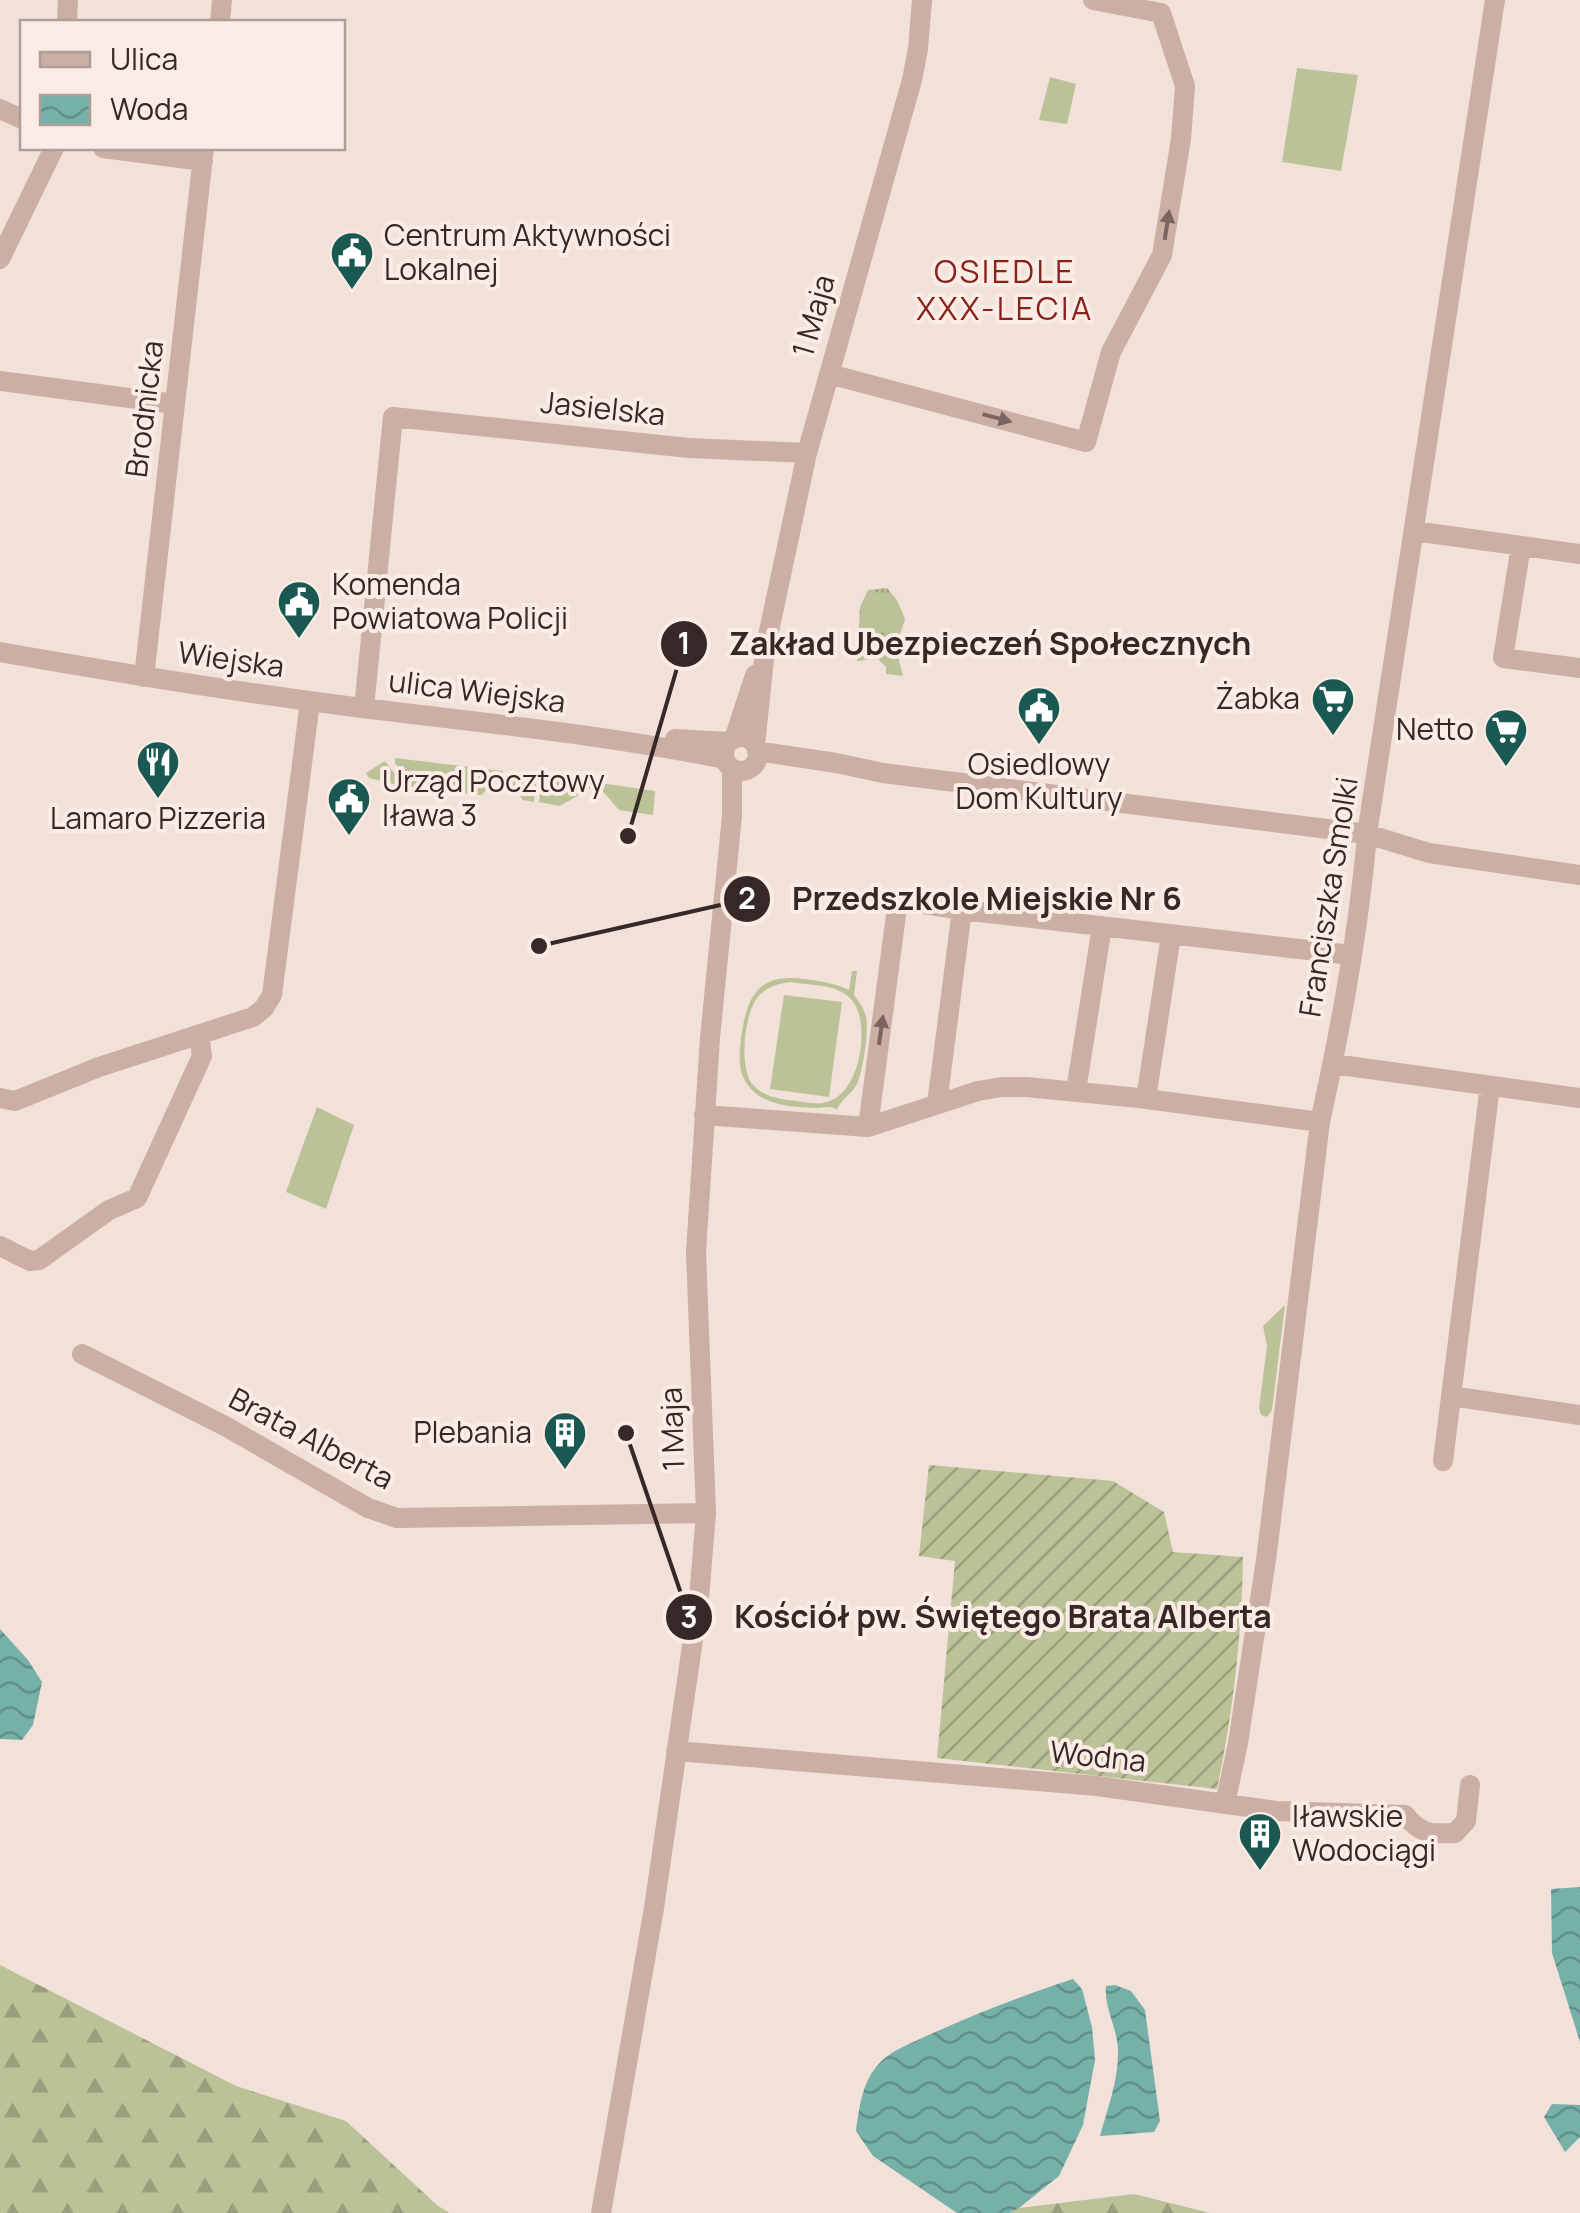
<svg xmlns="http://www.w3.org/2000/svg" width="1580" height="2213" font-family="Manrope,sans-serif">
<style>
.grass{fill:#bcc298;fill-rule:evenodd}
.forest{fill:url(#forest-firs)}
.park{fill:url(#park-tufts)}
.garden{fill:url(#garden-furrows)}
.water{fill:url(#water-waves)}
.lines{fill:none;stroke-linecap:round;stroke-linejoin:round}
.minor{stroke:#cbaea4;stroke-width:20}
.oneway{fill:#79645f}
.labels{text-anchor:middle;stroke-width:8;stroke-linejoin:round;paint-order:stroke}
.poi-label{font-size:30px;fill:#362826;stroke:#faece5;text-anchor:start}
.street-label{font-size:30px;fill:#362826;stroke:#faece5}
.neighbourhood-label{font-size:32px;letter-spacing:2.5px;fill:#89211b;stroke:#faece5}
.leader{fill:none;stroke:#362826;stroke-width:4}
.callout-dot{fill:#362826;stroke:#faece5;stroke-width:4}
.mark-label{font-size:30px;text-anchor:middle;font-weight:bold;fill:#fff}
.callout-label{font-size:32px;text-anchor:middle;font-weight:bold;fill:#362826;stroke:#faece5;stroke-width:8;stroke-linejoin:round;paint-order:stroke}
</style>
<defs>
<pattern id="forest-firs" width="22" height="20" patternUnits="userSpaceOnUse" patternTransform="scale(2.5)"><rect width="22" height="20" fill="#bcc298"/><path d="M5 1l3.5 6h-7zM16 11l3.5 6h-7z" fill="#9a9e7c"/></pattern>
<pattern id="park-tufts" width="24" height="20" patternUnits="userSpaceOnUse" patternTransform="scale(2.5)"><rect width="24" height="20" fill="#bcc298"/><path d="M3 7l-1-3M5 7V3M7 7l1-3M15 17l-1-3M17 17v-4M19 17l1-3" fill="none" stroke="#9a9e7c"/></pattern>
<pattern id="garden-furrows" width="10" height="10" patternUnits="userSpaceOnUse" patternTransform="scale(2.5)"><rect width="10" height="10" fill="#bcc298"/><path d="M-1 1l2-2M0 10L10 0M9 11l2-2" fill="none" stroke="#9a9e7c"/></pattern>
<pattern id="water-waves" width="16" height="10" patternUnits="userSpaceOnUse" patternTransform="scale(2.5)"><rect width="16" height="10" fill="#76b1a9"/><path d="M0 5q4-4 8 0t8 0" fill="none" stroke="#629089"/></pattern>
</defs>
<rect width="100%" height="100%" fill="#f2e1d8"/>
<!-- grass -->
<path class="grass" d="M1297 68 1358 75 1341 171 1282 162Z
M1050 77 1076 84 1067 124 1039 120Z
M395 758 503 771 502 776 481 795 412 787 395 763Z
M385 761 399 779 394 784 369 778 366 773Z
M508 772 537 775 534 802 523 800 507 778Z
M542 775 594 783V786L560 806 539 802Z
M600 783 655 791 653 815 619 810 600 788Z
M852 971H857L854 995C859 1002 864 1008 866 1017 869 1031 863 1071 857 1084 851 1095 841 1099 837 1110 830 1105 826 1108 816 1108 795 1108 765 1105 751 1089 737 1074 739 1056 741 1038 747 997 757 973 804 979 820 981 834 983 849 990ZM790 982C809 985 834 984 849 997 873 1018 861 1094 827 1102 817 1105 806 1102 796 1101 781 1099 766 1098 754 1086 738 1070 744 1016 757 998 766 987 777 984 790 982Z
M784 995 842 1002 829 1097 770 1089Z
M317 1107 354 1125 326 1209 286 1192Z
M1285 1305 1272 1410 1267 1417 1261 1415 1259 1408 1267 1346 1263 1326Z"/>
<!-- forest -->
<path class="forest" d="M0 1965 236 2086 346 2121 437 2205 449 2213H0Z
M1134 2194 1210 2213H1009L1019 2208Z"/>
<!-- park -->
<path class="park" d="M887 588 897 600 905 619 896 648 903 676 886 674V667L877 658 857 661 860 607 868 590Z"/>
<!-- garden -->
<path class="garden" d="M929 1465 1113 1481 1164 1512 1173 1552 1243 1557C1242 1636 1233 1712 1217 1789L937 1758 955 1561 919 1556Z"/>
<!-- water -->
<path class="water" d="M0 1629 28 1660 42 1682 33 1725 22 1740 0 1739Z
M1580 1887V2042L1552 1953 1551 1889Z
M1073 1979 1082 1989 1092 2027 1095 2060 1083 2125 1059 2176 1019 2208 1009 2213H957L873 2156 856 2131C859 2109 862 2083 877 2066 888 2052 907 2045 922 2038 972 2015 1021 1996 1073 1979Z
M1115 1985 1131 1991 1145 2010 1160 2121 1154 2132 1100 2136C1108 2107 1119 2079 1118 2049 1117 2027 1104 2008 1106 1986Z
M1552 2104 1580 2105V2137L1565 2152 1544 2117Z"/>
<g class="lines">
<!-- minor -->
<path class="minor" d="M67 22 68 0
M220 22 222 0
M0 109 22 119
M103 148 203 161
M0 259 54 148
M829 374 1086 442 1111 352 1162 255 1181 139 1185 86 1161 13 1093 0
M0 381 175 404
M1414 531 1580 554
M1521 546 1503 658 1580 668
M0 652C103 670 206 687 309 701 448 720 587 731 725 759
M144 677 204 148
M364 708 393 417 689 448 807 453
M724 754a17 17 0 1 1 34 0a17 17 0 1 1-34 0Z
M675 739 729 742
M734 739 755 675
M755 745 765 650 807 453 912 80 918 49 922 0
M757 751 836 763 883 773 1367 834 1429 853 1580 875
M1333 1064 1580 1098
M1076 1091 1102 926
M0 1098 15 1101 99 1067 253 1017 264 1008 272 995 310 702
M1146 1099 1171 935
M937 1104 962 910
M704 1115 868 1127 978 1091 1002 1087H1026L1139 1098 1320 1122
M868 1127 898 900 962 910 1351 955
M0 1246 30 1261 39 1260 109 1210 137 1198 202 1056 199 1035
M82 1354 225 1426 368 1508 397 1518 706 1513
M1451 1396 1580 1415
M1443 1461 1490 1086
M676 1751 1097 1786 1276 1811 1405 1815C1421 1835 1431 1834 1455 1833L1466 1821 1470 1785
M1225 1804 1238 1743 1266 1560 1320 1122C1341 1027 1359 931 1367 834L1495 0
M601 2213 654 1908 699 1598 706 1513 696 1252 710 1038 732 816V769"/>
</g>
<!-- one-way arrows -->
<defs><path id="oneway-solid" d="M-6-.8H1V-3.2L6.5 0L1 3.2V.8H-6Z" transform="scale(2.5)"/></defs>
<g class="oneway">
<use href="#oneway-solid" transform="translate(1167 225) rotate(-81)"/>
<use href="#oneway-solid" transform="translate(997 418) rotate(15)"/>
<use href="#oneway-solid" transform="translate(881 1030) rotate(-82)"/>
</g>
<!-- icons -->
<defs>
<g id="civic-pin" transform="scale(2.25)"><path d="M0 17L-7.5 6A9.5 9.5 0 1 1 7.5 6Z" fill="#195952" stroke="#faece5"/><path d="M-.6-6.5H3V-4.5H.6V-3L4-1V1h2V6H-6V1h2V-1L-.6-3ZM-1.2 2.5V6h2.4V2.5Z" fill="#fff"/></g>
<g id="supermarket-pin" transform="scale(2.25)"><path d="M0 17L-7.5 6A9.5 9.5 0 1 1 7.5 6Z" fill="#195952" stroke="#faece5"/><path d="M-6-5.5h2.5l.6 2H6L4.5 2H-2.5L-4.4-4H-6ZM-1.5 3.2a1.3 1.3 0 1 0 .1 0ZM3 3.2a1.3 1.3 0 1 0 .1 0Z" fill="#fff"/></g>
<g id="restaurant-pin" transform="scale(2.25)"><path d="M0 17L-7.5 6A9.5 9.5 0 1 1 7.5 6Z" fill="#195952" stroke="#faece5"/><path d="M-5-6h1v4h1v-4h1v4h1v-4h1v5L-1.5 .5V6h-2V.5L-5-1ZM5-6V6H3V1.5H1.5Q1.5-4 5-6Z" fill="#fff"/></g>
<g id="building-pin" transform="scale(2.25)"><path d="M0 17L-7.5 6A9.5 9.5 0 1 1 7.5 6Z" fill="#195952" stroke="#faece5"/><path d="M-4-6H4V6H1V3H-1V6H-4ZM-2.5-4.3h1.7v1.8h-1.7ZM.8-4.3h1.7v1.8H.8ZM-2.5-1h1.7V.8h-1.7ZM.8-1h1.7V.8H.8Z" fill="#fff"/></g>
</defs>
<g fill-rule="evenodd">
<use href="#civic-pin" x="352" y="253"/>
<use href="#civic-pin" x="299" y="602"/>
<use href="#supermarket-pin" x="1333" y="699"/>
<use href="#civic-pin" x="1039" y="708"/>
<use href="#supermarket-pin" x="1506" y="730"/>
<use href="#restaurant-pin" x="158" y="762"/>
<use href="#civic-pin" x="349" y="799"/>
<use href="#building-pin" x="565" y="1433"/>
<use href="#building-pin" x="1260" y="1834"/>
</g>
<g class="labels">
<!-- poi labels -->
<g class="poi-label">
<text x="384" y="246">Centrum Aktywności<tspan x="384" dy="34">Lokalnej</tspan></text>
<text x="332" y="595">Komenda<tspan x="332" dy="34">Powiatowa Policji</tspan></text>
<text x="1300" y="709" text-anchor="end">Żabka</text>
<text x="1474" y="740" text-anchor="end">Netto</text>
<text x="1039" y="775" text-anchor="middle">Osiedlowy<tspan x="1039" dy="34">Dom Kultury</tspan></text>
<text x="382" y="792">Urząd Pocztowy<tspan x="382" dy="34">Iława 3</tspan></text>
<text x="158" y="829" text-anchor="middle">Lamaro Pizzeria</text>
<text x="532" y="1443" text-anchor="end">Plebania</text>
<text x="1292" y="1827">Iławskie<tspan x="1292" dy="34">Wodociągi</tspan></text>
</g>
<!-- street labels -->
<g class="street-label">
<text transform="translate(814 316) rotate(-74)" y="10">1 Maja</text>
<text transform="translate(145 409) rotate(-83)" y="10">Brodnicka</text>
<text transform="translate(603 409) rotate(6)" y="10">Jasielska</text>
<text transform="translate(231 660) rotate(8)" y="10">Wiejska</text>
<text transform="translate(477 692) rotate(7)" y="10">ulica Wiejska</text>
<text transform="translate(1329 897) rotate(-81)" y="10">Franciszka Smolki</text>
<text transform="translate(673 1429) rotate(-92)" y="10">1 Maja</text>
<text transform="translate(311 1439) rotate(28)" y="10">Brata Alberta</text>
<text transform="translate(1098 1757) rotate(6)" y="10">Wodna</text>
</g>
<!-- neighbourhood labels -->
<g class="neighbourhood-label">
<text x="1005" y="283">OSIEDLE<tspan x="1005" dy="37">XXX-LECIA</tspan></text>
</g>
</g>
<!-- callouts -->
<path class="leader" d="M628 836L684 644M539 946L747 899M626 1433L689 1617"/>
<g class="callout-dot">
<circle cx="628" cy="836" r="10"/>
<circle cx="539" cy="946" r="10"/>
<circle cx="626" cy="1433" r="10"/>
<circle cx="684" cy="644" r="25"/>
<circle cx="747" cy="899" r="25"/>
<circle cx="689" cy="1617" r="25"/>
</g>
<g class="mark-label">
<text x="684" y="654">1</text>
<text x="747" y="909">2</text>
<text x="689" y="1628">3</text>
</g>
<g class="callout-label">
<text x="990" y="655">Zakład Ubezpieczeń Społecznych</text>
<text x="987" y="910">Przedszkole Miejskie Nr 6</text>
<text x="1003" y="1628">Kościół pw. Świętego Brata Alberta</text>
</g>
<!-- legend -->
<rect x="20" y="20" width="325" height="130" fill="#faece5" stroke="#ac9e99" stroke-width="2.5"/>
<rect x="40" y="52" width="50" height="15" fill="#cbaea4" stroke="#ac9e99" stroke-width="2.5"/>
<text x="110" y="70" font-size="30" fill="#362826">Ulica</text>
<rect x="40" y="95" width="50" height="30" fill="url(#water-waves)" stroke="#ac9e99" stroke-width="2.5"/>
<text x="110" y="120" font-size="30" fill="#362826">Woda</text>
</svg>
